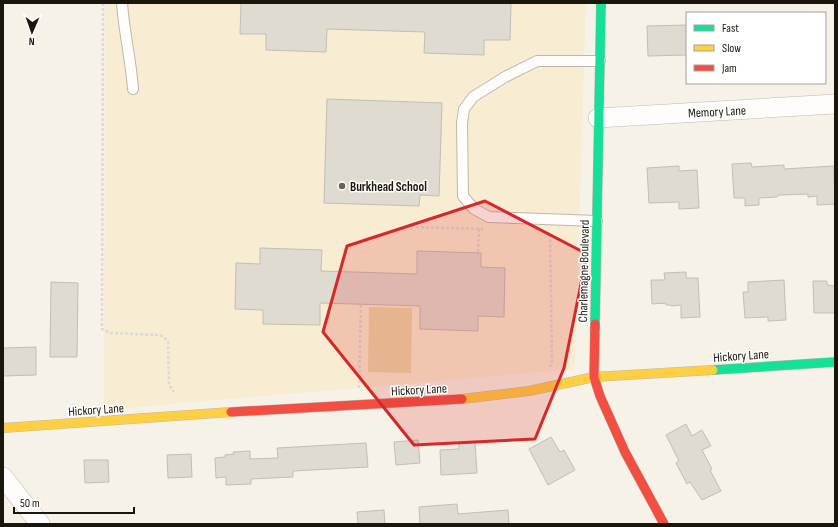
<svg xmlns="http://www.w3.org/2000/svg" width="838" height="527" font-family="'Sofia Sans Condensed',sans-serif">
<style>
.built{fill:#f8edd3}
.green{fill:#ead7a9}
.building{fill:#e0dbd0;stroke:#c2beb3}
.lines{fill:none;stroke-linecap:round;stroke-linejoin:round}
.lane-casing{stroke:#bdb8ae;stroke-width:12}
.street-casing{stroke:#bdb8ae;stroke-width:20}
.fast-casing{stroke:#bdb8ae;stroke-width:10}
.slow-casing{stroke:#bdb8ae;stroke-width:10}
.jam-casing{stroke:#bdb8ae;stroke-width:10}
.path{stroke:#dcdad7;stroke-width:2.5;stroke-dasharray:3 2;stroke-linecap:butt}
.lane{stroke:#fefdfc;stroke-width:10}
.street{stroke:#fefdfc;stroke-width:19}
.fast{stroke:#16e098;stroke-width:9}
.slow{stroke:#ffcf43;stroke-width:9}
.jam{stroke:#f24e42;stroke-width:9}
.marked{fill:#d62828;fill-opacity:0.2;stroke:#d62828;stroke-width:3;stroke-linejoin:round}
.poi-dot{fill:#686358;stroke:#fff;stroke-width:1.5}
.labels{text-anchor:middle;stroke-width:3;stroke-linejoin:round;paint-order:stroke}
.street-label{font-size:13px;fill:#1b160b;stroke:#fff}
.poi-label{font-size:13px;font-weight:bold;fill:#1b160b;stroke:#fff;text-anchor:start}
</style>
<rect width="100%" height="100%" fill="#f7f2e8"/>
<!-- built -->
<path class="built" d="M105 3H586L575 369 104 410Z"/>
<!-- green -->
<path class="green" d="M369 307 412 308 411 373 368 372Z"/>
<!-- building -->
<path class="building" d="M241 3H511L510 40H484V55L424 53 425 32 327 29 326 52 266 50V34H240Z
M687 25V55L648 56 647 26Z
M327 99 442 103 439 196 420 195 419 206 324 203Z
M751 163 752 167 784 165V169L834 166 835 204 817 205V196L808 197V194L779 195 777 197 759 198V205L745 206V198H734L732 164Z
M679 166V171L697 170 699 208 679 209V202L649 203 647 168Z
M260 248 322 250 321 271 417 274V251L481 253V267L505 268 504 317 478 316V331L420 329V306L320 303V325L263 324V310L235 309 236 263 260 264Z
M686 272V278H698L700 317 681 318V305L671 306V305H666V303L652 304 651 280H665L664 273Z
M784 280 786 320 768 321V317L745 318 743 292H748V282Z
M813 281H827V285L835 286V313H814Z
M51 282 78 283 77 357H50Z
M36 347V375L3 376V348Z
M686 424 692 436 702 430 711 446 702 450 712 469 710 470 721 491 702 500 690 482 687 484 676 463 679 461 666 435Z
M551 437 560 452 564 450 575 470 548 485 529 449Z
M418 440 420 463 396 465 394 442Z
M475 442 477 473 441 475 440 450 459 449V443Z
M366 443 368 467 293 471V477L251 479V484L226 485V477L216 478 215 458 225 457V455L234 454 233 452 250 451V459L278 458 277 448Z
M191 454 192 477 168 478 167 455Z
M84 460H108L109 482 85 483Z
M457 504 458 514 508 510 509 524H420L419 507Z
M384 510 385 524H358L357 512Z"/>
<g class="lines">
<!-- lane casing -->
<g class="lane-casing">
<path id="lane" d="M122 3C124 32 131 60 133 89
M597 221 489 217 474 209 463 196 462 123 464 109 473 97 505 77 537 61H600"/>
</g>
<!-- street casing -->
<g class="street-casing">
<path id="street" d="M598 118 835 104
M3 477 40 524"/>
</g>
<!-- fast casing -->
<g class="fast-casing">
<path id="fast" d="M595 324 601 3
M713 370 835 362"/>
</g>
<!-- slow casing -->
<g class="slow-casing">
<path id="slow" d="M462 399 529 391 594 377 713 370
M3 428 231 412"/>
</g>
<!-- jam casing -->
<g class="jam-casing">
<path id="jam" d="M595 324 594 377 600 396 625 452 664 524
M231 412 462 399"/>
</g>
<!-- path -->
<path class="path" d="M103 3 102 329 111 333 159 335 164 337 168 342 169 385 174 392
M411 227 483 229
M478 252 479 229
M550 367 552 363 550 232
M359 388 361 304"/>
<!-- lane -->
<use href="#lane" class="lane"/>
<!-- street -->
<use href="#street" class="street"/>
<!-- fast -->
<use href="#fast" class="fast"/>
<!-- slow -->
<use href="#slow" class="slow"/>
<!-- jam -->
<use href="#jam" class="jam"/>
</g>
<!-- marked area -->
<path class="marked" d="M485 201 587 254 564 368 535 439 414 445 323 332 347 246Z"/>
<!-- markers -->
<circle class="poi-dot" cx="342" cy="186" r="4"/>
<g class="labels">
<!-- street labels -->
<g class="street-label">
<text transform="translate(717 111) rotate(-3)" y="5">Memory Lane</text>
<text transform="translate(583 271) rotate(-89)" y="5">Charlemagne Boulevard</text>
<text transform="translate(741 355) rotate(-4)" y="5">Hickory Lane</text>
<text transform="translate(419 389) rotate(-3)" y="5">Hickory Lane</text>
<text transform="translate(96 409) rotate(-4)" y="5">Hickory Lane</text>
</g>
<!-- poi labels -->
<g class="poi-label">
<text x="350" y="191">Burkhead School</text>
</g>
</g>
<!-- border -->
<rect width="838" height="527" fill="none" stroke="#1b160b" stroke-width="8"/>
<!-- legend -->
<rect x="686" y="12" width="140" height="72" fill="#ffffff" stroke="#a4a29d"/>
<rect x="694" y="25" width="20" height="6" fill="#16e098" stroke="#a4a29d"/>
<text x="722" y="32" font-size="12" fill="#1b160b">Fast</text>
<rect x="694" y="45" width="20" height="6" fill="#ffcf43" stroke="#a4a29d"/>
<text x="722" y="52" font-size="12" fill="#1b160b">Slow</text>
<rect x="694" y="65" width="20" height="6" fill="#f24e42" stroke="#a4a29d"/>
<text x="722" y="72" font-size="12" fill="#1b160b">Jam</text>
<!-- north arrow -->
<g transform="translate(32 32) rotate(182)" stroke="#ffffff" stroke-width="3" paint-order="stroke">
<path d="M0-3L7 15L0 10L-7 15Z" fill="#1b160b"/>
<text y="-6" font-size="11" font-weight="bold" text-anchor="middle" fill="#1b160b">N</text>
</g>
<!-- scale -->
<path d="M14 507v6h120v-6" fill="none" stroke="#1b160b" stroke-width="2"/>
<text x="20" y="507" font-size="12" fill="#1b160b" stroke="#ffffff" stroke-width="3" paint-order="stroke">50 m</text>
</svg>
